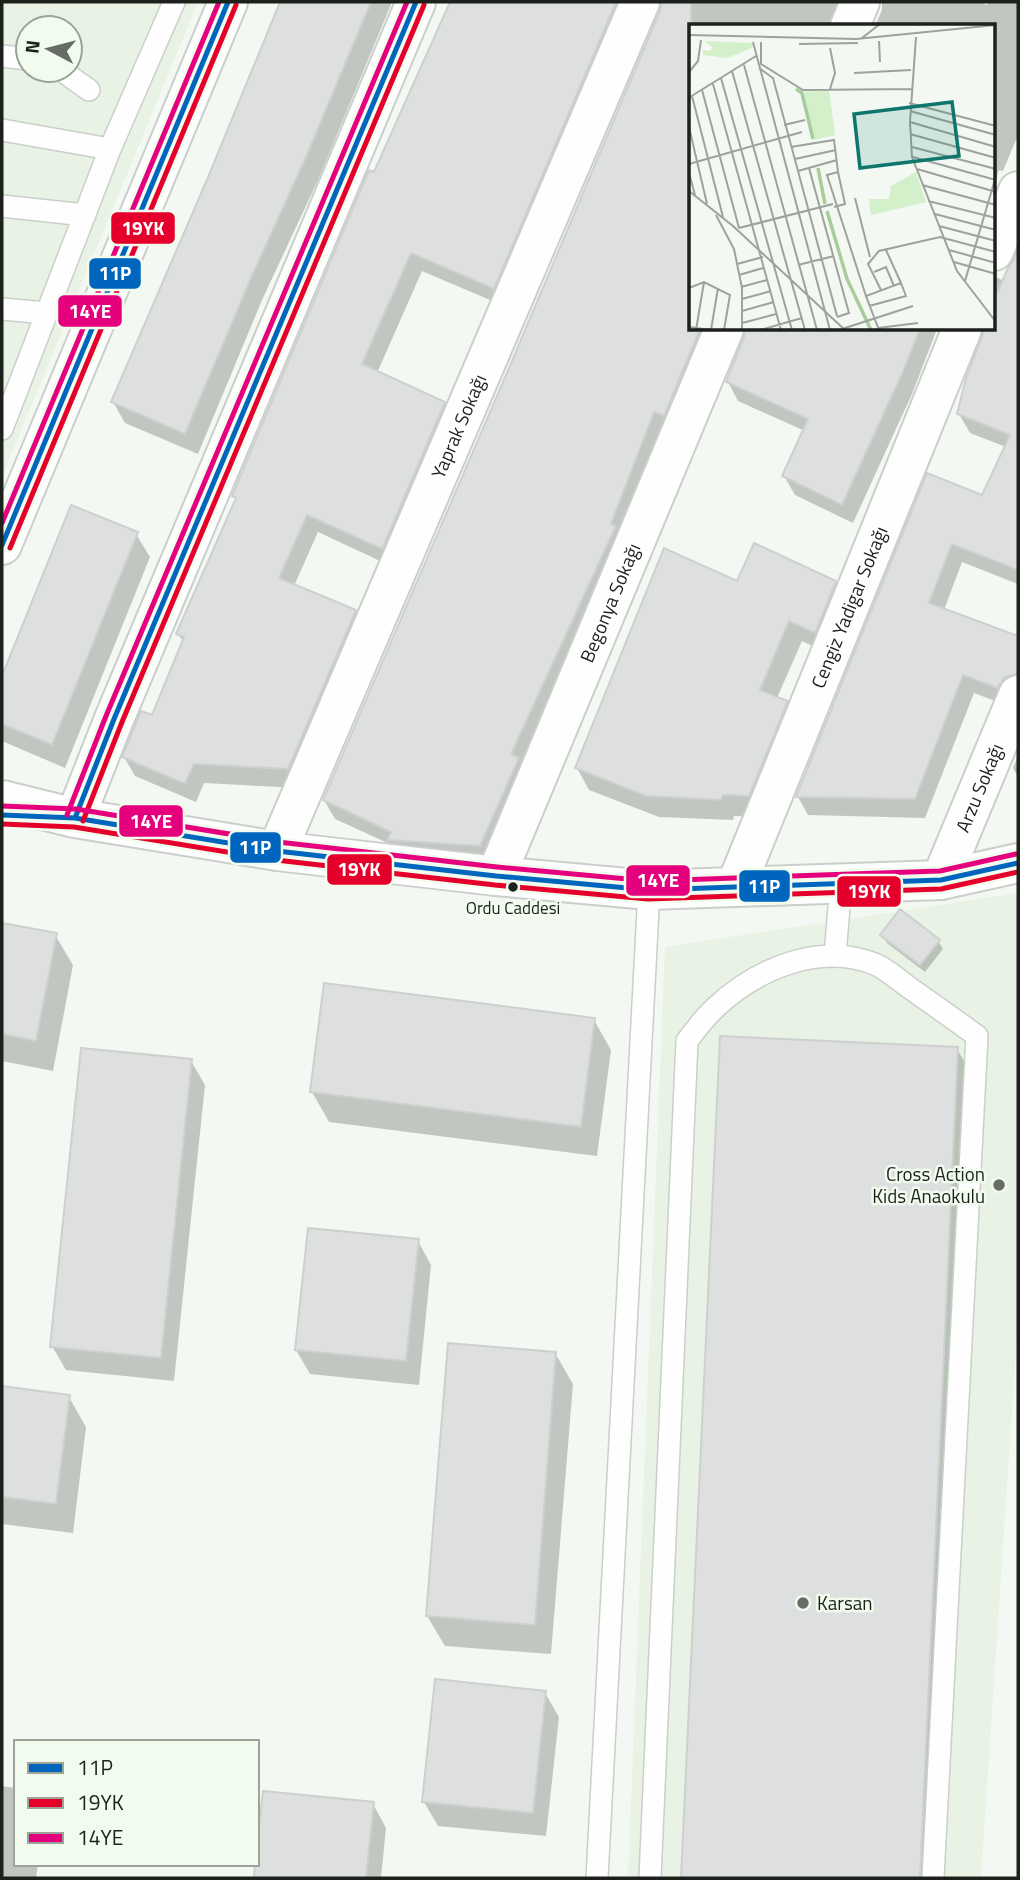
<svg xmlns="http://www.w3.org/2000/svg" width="1020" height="1880" font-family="'Titillium Web',sans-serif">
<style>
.built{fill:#e8f3e5;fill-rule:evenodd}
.shadow{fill:#0003}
.building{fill:#dedfdf;stroke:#cecfcf;stroke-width:2}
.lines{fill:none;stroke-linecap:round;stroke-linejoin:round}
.lane-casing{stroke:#cbcfca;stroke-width:24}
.street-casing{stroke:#cbcfca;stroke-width:42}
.secondary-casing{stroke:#cbcfca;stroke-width:42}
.lane{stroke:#fdfefd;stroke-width:21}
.street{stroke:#fdfefd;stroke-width:38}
.secondary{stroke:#fdfefd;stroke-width:38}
.bus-1-casing{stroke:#f1fcee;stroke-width:10}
.bus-2-casing{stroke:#f1fcee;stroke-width:10}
.bus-3-casing{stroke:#f1fcee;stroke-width:10}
.bus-1{stroke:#0065bd;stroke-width:5}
.bus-2{stroke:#e4002b;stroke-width:5}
.bus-3{stroke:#e5007d;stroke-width:5}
.bus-dot{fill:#1d211c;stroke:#f1fcee;stroke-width:2.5}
.poi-dot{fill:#686c67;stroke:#f1fcee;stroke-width:2.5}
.labels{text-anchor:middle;stroke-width:5;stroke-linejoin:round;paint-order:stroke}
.bus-label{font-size:17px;fill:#1d211c;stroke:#f1fcee}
.street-label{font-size:19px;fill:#1d211c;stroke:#f1fcee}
.poi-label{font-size:19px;fill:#1d211c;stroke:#f1fcee;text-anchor:end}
.inset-river{fill:none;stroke:#a8cd9d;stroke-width:3.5}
.inset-road{fill:none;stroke:#9da29c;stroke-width:2}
.view{fill:#0f766e;fill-opacity:0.15;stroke:#0f766e;stroke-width:3.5}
.inset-edge{fill:none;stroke:#1d211c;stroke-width:3.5}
.line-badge{stroke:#f1fcee;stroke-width:2.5}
.badge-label{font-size:19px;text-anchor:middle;font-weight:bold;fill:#fff}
</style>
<rect width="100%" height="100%" fill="#f3f8f2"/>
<!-- built -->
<path class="built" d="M2 2H198L2 477ZM28 28H70V70H28Z
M1018 893V1319L981 1878H628L665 947Z"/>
<!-- shadow -->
<path class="shadow" d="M282 2H392L319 178 262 300 198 454 125 423 113 402 210 176Z
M451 2H641L504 306 422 271 377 373 444 404 455 423 393 567 318 532 294 586 355 611 366 630 299 788 204 783 196 802 135 776 124 757 153 717 184 643 178 634 237 501 234 496Z
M662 2H862L844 26H691V329H725L491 864 392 845 335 819 324 800 662 11Z
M882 2H979L987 5 988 2H1018V135L1003 171 999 170 994 184V26H875L882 10Z
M1018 254V584L962 562 944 610 1018 638V695L1008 706 974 693 925 818 808 815 798 797 928 476 983 497 1006 447 970 433 959 414 985 329H994V276L1004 281Z
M747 329H937L912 394 853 523 795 495 784 476 805 431 738 401 728 382 746 338Z
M72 507 136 534 150 557 65 768 2 741V680Z
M835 582 847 604 827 653 802 641 777 698 786 702 799 723 761 817 734 816 733 820 659 817 589 790 577 768 737 583Z
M1018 756V777L1013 768Z
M2 924 55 935 73 965 53 1071 2 1061Z
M883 935 938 941 943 949 925 972 887 943Z
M594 1020 611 1050 597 1156 329 1122 312 1092Z
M722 1038 957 1049 971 1073 934 1878H683Z
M191 1061 205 1085 174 1381 66 1370 52 1346Z
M418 1241 431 1265 419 1385 310 1374 296 1350Z
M555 1353 573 1384 551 1654 445 1646 427 1616Z
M2 1388 69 1397 86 1427 73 1533 2 1524Z
M545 1693 559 1717 546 1836 438 1826 424 1802Z
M2 1786 16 1788V1864H38L36 1878H2Z
M373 1804 386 1828 381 1878H255L257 1864Z"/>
<!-- building -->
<path class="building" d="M280 2H371L307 155 251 278 185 434 111 402 209 175Z
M450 2H616L494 289 411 253 362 364 445 402 382 549 307 515 279 578 356 610 288 769 194 764 185 784 122 757 141 711 152 715 184 637 176 634 236 498 232 496 369 170 374 172Z
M661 2H691V329H700L664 416 654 412 611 524 616 526 511 754 519 758 480 846 387 840 391 832 323 800 512 361 660 11Z
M1018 249V570L952 544 929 603 1018 636V674L1005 677 997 688 963 675 915 799 796 797 927 473 982 495 1010 435 957 414 966 378 982 337 983 329H994V300L1008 268 1014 259Z
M745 329H920L902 374 842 505 782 476 808 419 726 382 744 337Z
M71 505 138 532 52 745 2 724V676Z
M754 543 836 581 815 633 789 621 760 690 788 701 749 796 723 795 721 800 646 796 575 768 664 548 737 581Z
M900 909 940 940 920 965 880 935Z
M2 923 57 933 36 1041 2 1034Z
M324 983 595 1018 581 1127 310 1092Z
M720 1036 958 1047 920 1878H681Z
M81 1048 192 1059 161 1358 50 1347Z
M308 1228 419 1239 406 1361 295 1350Z
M448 1343 556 1352 535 1625 426 1616Z
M2 1386 70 1395 56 1504 2 1497Z
M435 1679 546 1691 533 1813 422 1802Z
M263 1791 374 1802 366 1878H254L255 1864H257V1843Z"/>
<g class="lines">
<!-- lane casing -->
<g class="lane-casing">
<path id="lane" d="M2 56 28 59
M61 70 89 90
M2 130 110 149 174 2
M2 206 85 215
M2 309 47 313
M2 429 110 149
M835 955 841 883
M597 1878 649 890
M650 1878 687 1041C696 1029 704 1018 715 1008 756 969 821 941 877 965 887 970 898 979 907 986 931 1003 954 1019 977 1036L933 1878"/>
</g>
<!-- street casing -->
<g class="street-casing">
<g id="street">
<path d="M850 26 860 2"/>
<path d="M994 251 1018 191"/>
<path id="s1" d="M277 851 640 2"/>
<path id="s2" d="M496 876 724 329"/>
<path id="s3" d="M941 880 1018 695"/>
<path id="s4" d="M736 886 962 329"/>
</g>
</g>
<!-- secondary casing -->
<g class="secondary-casing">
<path id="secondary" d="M2 545 228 2
M2 800 75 818 277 851 496 876 649 890 941 880 1018 863
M75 818 114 719 416 2"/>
</g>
<!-- lane -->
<use href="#lane" class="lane"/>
<!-- street -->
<use href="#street" class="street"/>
<!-- secondary -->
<use href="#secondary" class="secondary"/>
<!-- bus-1 casing -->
<g class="bus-1-casing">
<path id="bus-1" d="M2 545 228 2
M2 815 75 818 277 851 496 876 649 890 941 880 1018 863
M75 818 114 719 416 2"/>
</g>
<!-- bus-2 casing -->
<g class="bus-2-casing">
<path id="bus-2" d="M10 548 236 5
M83 821 122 722 424 5
M2 824 74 827 276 860 495 885 648 899 941 889 1018 872"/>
</g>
<!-- bus-3 casing -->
<g class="bus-3-casing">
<path id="bus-3" d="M2 523 219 2
M2 806 76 809 278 842 497 867 649 881 940 871 1016 854
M67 815 106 716 407 2"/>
</g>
<!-- bus-1 -->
<use href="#bus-1" class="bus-1"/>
<!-- bus-2 -->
<use href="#bus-2" class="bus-2"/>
<!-- bus-3 -->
<use href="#bus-3" class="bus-3"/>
</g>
<!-- markers -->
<circle class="bus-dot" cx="513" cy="887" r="6"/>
<g class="poi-dot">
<circle cx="999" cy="1185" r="7"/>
<circle cx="803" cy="1603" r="7"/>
</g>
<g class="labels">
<!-- bus labels -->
<g class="bus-label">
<text x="513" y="914">Ordu Caddesi</text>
</g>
<!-- street labels -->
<g class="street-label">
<text dy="7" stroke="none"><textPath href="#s1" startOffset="462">Yaprak Sokağı</textPath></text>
<text dy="7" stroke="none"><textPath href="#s2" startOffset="296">Begonya Sokağı</textPath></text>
<text dy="7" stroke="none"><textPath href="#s4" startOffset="301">Cengiz Yadigar Sokağı</textPath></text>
<text dy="7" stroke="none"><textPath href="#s3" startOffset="100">Arzu Sokağı</textPath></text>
</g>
<!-- poi labels -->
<g class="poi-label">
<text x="985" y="1181">Cross Action<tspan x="985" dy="22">Kids Anaokulu</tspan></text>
<text x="817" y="1610" text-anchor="start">Karsan</text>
</g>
</g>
<!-- overview -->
<g transform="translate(689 24)">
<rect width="306" height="306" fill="#f3f8f2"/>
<path d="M15 17 63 19 65 23 38 34 14 31V26L22 27 23 23ZM140 66 146 111 125 116 115 68ZM227 148 237 178 182 191 180 175H200L202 162Z" fill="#d3f0ca"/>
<path class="inset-river" d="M107 65 113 69 124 115M129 144 136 180M138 187 158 255 182 306"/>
<path class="inset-road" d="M0 11 167 15 307 1M227 13 221 98 223 133 268 247 307 298M173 14 191 0M190 17 191 38M64 18 141 306M72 18V40L114 66 223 65M110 20 169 19M141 24 146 49 141 65M55 41 128 306M70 44 84 54 148 292M43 47 116 306M0 48 9 37 12 16M165 49 222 46M32 54 103 306M24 60 92 306M13 66 50 204M3 72 34 193M1 73 67 32M220 79 307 102M221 87 307 111M221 98 307 123M95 101 116 96M0 103 18 180M221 110 307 134M102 123 145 116 149 148 138 151 177 272M223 123 307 145M224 133 307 156M106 135 147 126M0 140 113 108M120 144 160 289 148 293M228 145 307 168M109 147 148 136M0 149 6 171M233 161 307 181M0 167 44 202 156 306M166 174 181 233M239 177 307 194M145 183 156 180 149 148M246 190 307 206M27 191 45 225 53 264V306M250 202 307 217M50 204 144 180M260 226 307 239M265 238 307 250M48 240 74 233M109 241 145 232M185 248 197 243 205 262M50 251 74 244M276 257 307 152M52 263 78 256M0 264 15 258 41 271 35 306M192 266 179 240 190 227 251 213 307 228M53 275 82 267M180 282 217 272 212 259M53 287 85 278M53 299 87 290M0 303 22 306M189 304 229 299M153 305 224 282M7 306 15 258M22 306 29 264M71 306 113 294M190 306 177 272 212 259 197 226"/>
<path class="view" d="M263 78 270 132 171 144 165 90Z"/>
<rect width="306" height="306" class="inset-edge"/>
</g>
<g class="line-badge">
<rect x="110" y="211" width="66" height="34" rx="7" fill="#e4002b"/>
<rect x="88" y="257" width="54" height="33" rx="7" fill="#0065bd"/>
<rect x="57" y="294" width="66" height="34" rx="7" fill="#e5007d"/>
<rect x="118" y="804" width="66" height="34" rx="7" fill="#e5007d"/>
<rect x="229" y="831" width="53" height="33" rx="7" fill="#0065bd"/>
<rect x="326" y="853" width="67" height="33" rx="7" fill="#e4002b"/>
<rect x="625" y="864" width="66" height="33" rx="7" fill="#e5007d"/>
<rect x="738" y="869" width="53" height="34" rx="7" fill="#0065bd"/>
<rect x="836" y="875" width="66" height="33" rx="7" fill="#e4002b"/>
</g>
<g class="badge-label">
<text x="143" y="235">19YK</text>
<text x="115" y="280">11P</text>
<text x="90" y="318">14YE</text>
<text x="151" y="828">14YE</text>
<text x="255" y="854">11P</text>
<text x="359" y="876">19YK</text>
<text x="658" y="887">14YE</text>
<text x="764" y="893">11P</text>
<text x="869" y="898">19YK</text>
</g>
<!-- border -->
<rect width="1020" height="1880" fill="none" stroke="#1d211c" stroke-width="7"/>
<!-- legend -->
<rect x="14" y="1740" width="245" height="126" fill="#f1fcee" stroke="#9ca49a" stroke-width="2"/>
<rect x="28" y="1763" width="35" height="10" fill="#0065bd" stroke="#9ca49a" stroke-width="2"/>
<text x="77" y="1775" font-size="21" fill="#1d211c">11P</text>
<rect x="28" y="1798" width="35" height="10" fill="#e4002b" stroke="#9ca49a" stroke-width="2"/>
<text x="77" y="1810" font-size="21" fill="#1d211c">19YK</text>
<rect x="28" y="1833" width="35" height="10" fill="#e5007d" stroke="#9ca49a" stroke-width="2"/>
<text x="77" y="1845" font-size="21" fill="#1d211c">14YE</text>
<!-- north arrow -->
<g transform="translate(49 49) rotate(277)"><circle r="33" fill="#f1fcee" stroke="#9ca49a" stroke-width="2"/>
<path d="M0-5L12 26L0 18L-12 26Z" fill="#686c67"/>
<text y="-10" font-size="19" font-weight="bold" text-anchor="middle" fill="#1d211c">N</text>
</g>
</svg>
